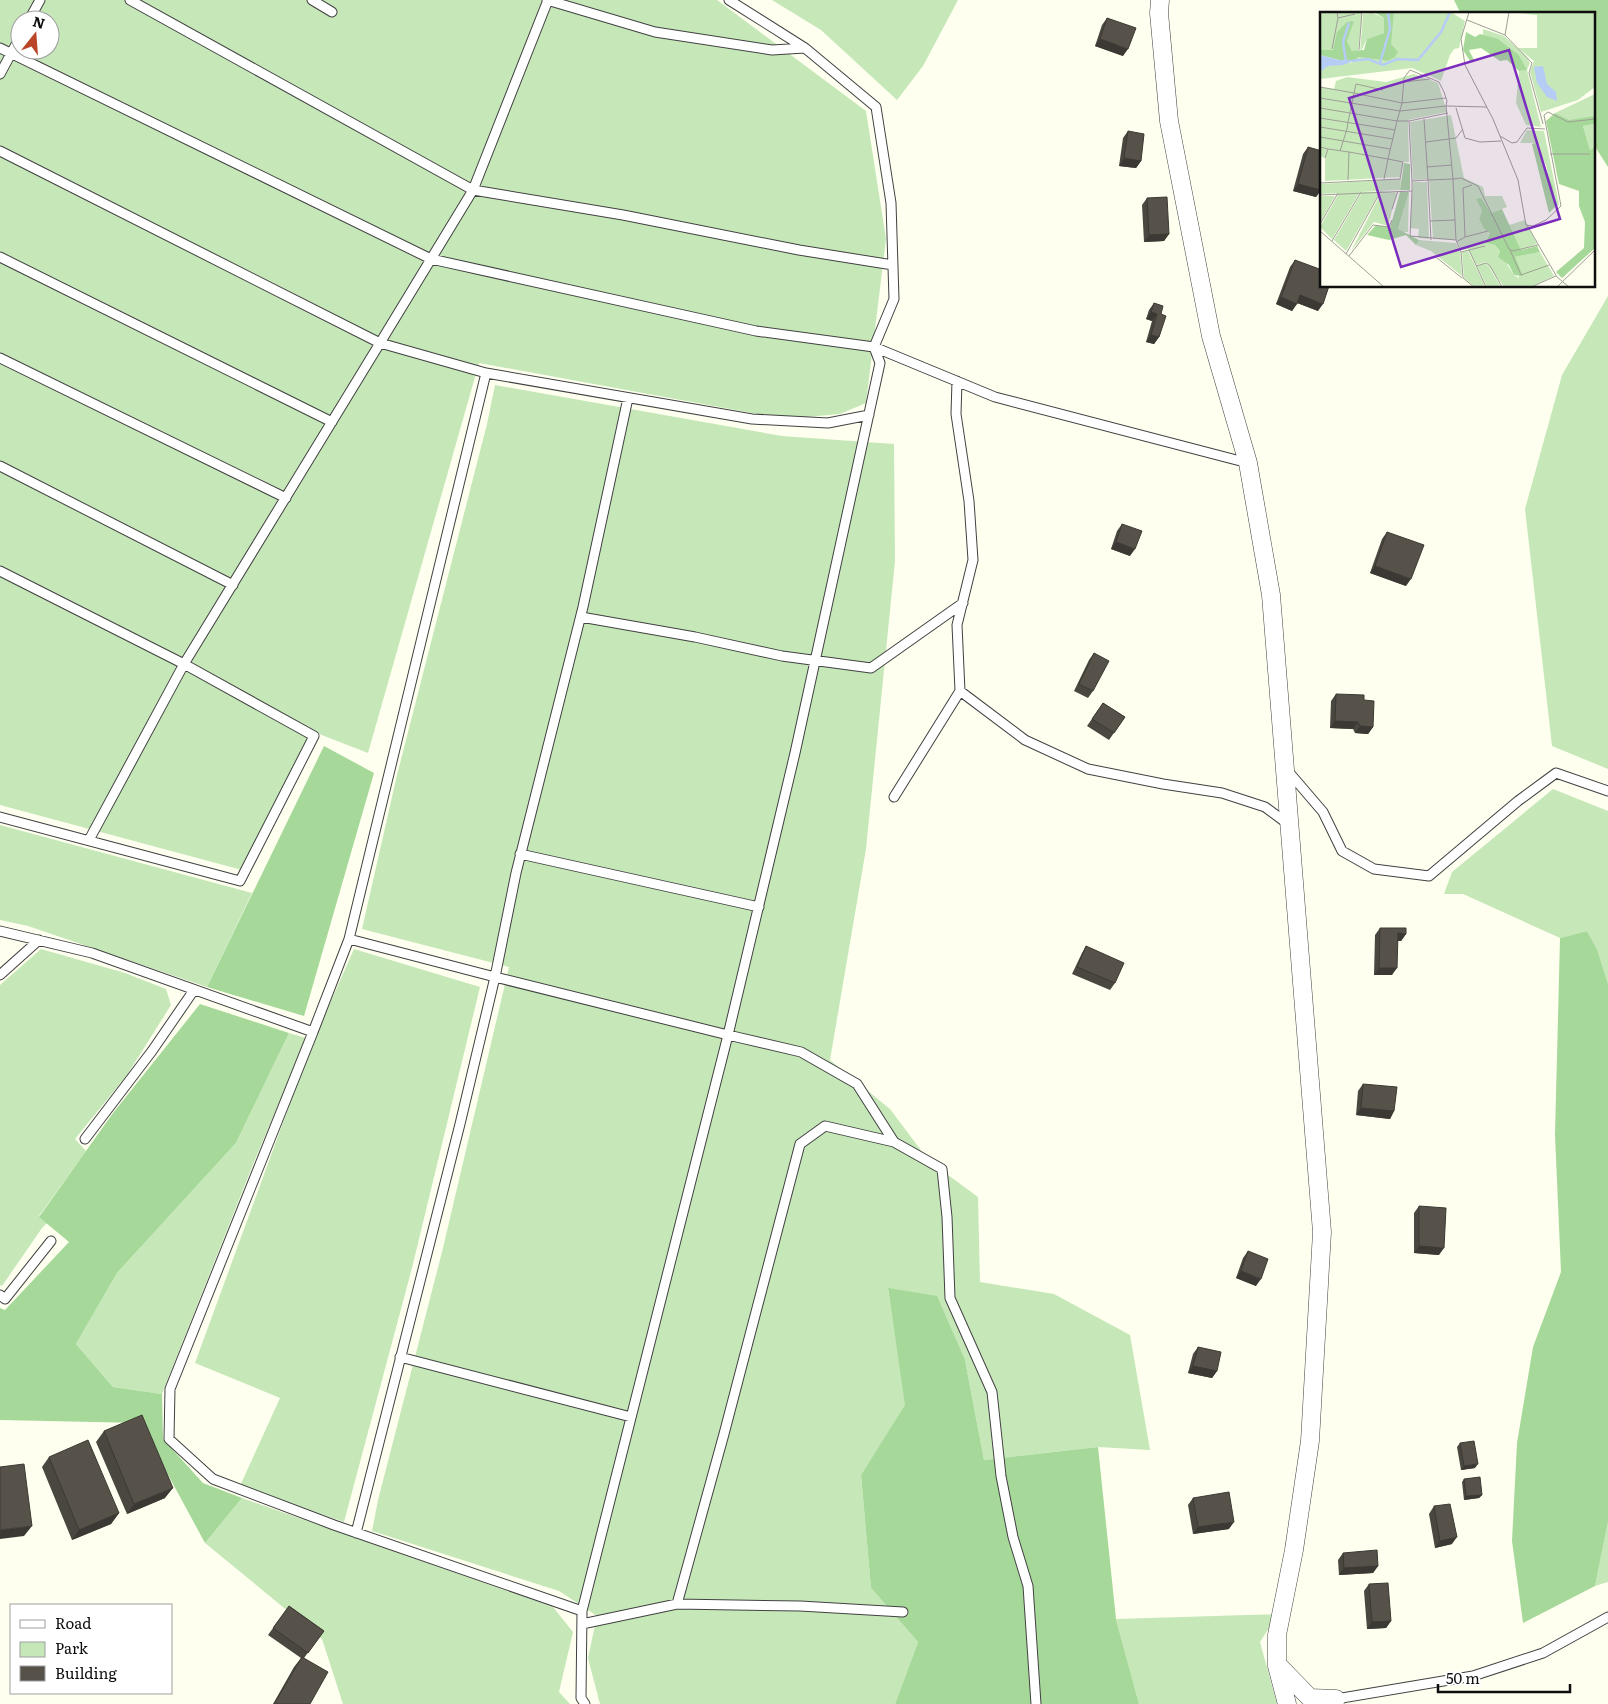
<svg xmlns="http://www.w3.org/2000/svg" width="1608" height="1704" font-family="Literata,serif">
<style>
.green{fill:#c6e8b9;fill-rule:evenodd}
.forest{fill:#a6d999}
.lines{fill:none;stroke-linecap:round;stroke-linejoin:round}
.lane-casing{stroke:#414141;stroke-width:11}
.street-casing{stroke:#414141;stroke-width:19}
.lane{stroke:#fff;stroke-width:9}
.street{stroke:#fff;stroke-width:18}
.wall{fill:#4a4740}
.shaded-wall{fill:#3c3934}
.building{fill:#56524a;stroke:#3c3934}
.inset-river{fill:none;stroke:#b5cdf5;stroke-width:2.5}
.inset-road{fill:none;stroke:#9e9f95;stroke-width:1}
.view{fill:#7b2cbf;fill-opacity:0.15;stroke:#7b2cbf;stroke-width:2.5}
.inset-edge{fill:none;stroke:#0e0e0e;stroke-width:2.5}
</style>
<rect width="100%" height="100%" fill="#feffef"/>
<!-- green -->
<path class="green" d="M0 0H717L866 111 886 239 866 403 840 414 784 419 479 363 368 753 314 732 242 870 0 805ZM20 20H50V50H20Z
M772 0H958L923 66 897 100 821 30Z
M1608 296V769L1552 746 1525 509 1562 375Z
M495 385 782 436 894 444 895 561 866 849 830 1060 890 1109 929 1161 978 1197 980 1282 1054 1294 1130 1335 1150 1450 1098 1447 984 1460 965 1360 888 1289 906 1405 861 1475 871 1588 918 1642 895 1704H600L588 1658 597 1616 559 1591 372 1531 378 1500 442 1252 509 967 362 929 397 775 487 424Z
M1553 789 1608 811V984L1597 949 1587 931 1560 938 1463 894H1444L1452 872Z
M0 825 252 893 207 987 28 926 0 920Z
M41 949 125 973 166 989 171 1005 127 1075 75 1139 86 1151 39 1216 47 1223 42 1228 2 1286 0 1285V985Z
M354 949 480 987 412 1268 344 1522 240 1486 280 1398 195 1363 311 1046Z
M289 1033 306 1038 254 1162 162 1394 113 1387 76 1344 117 1273 236 1143Z
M242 1498 553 1607 573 1632 559 1692 570 1704H343L322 1639 205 1543Z
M1608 1522V1582L1595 1586Z
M1278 1614 1260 1642 1277 1704H1139L1116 1619Z"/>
<!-- forest -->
<path class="forest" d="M1454 0H1608V167L1594 145V14H1461Z
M324 746 374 773 304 1016 207 987Z
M1587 931 1597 949 1608 984V1522L1595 1586 1523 1623 1512 1541 1517 1443 1533 1347 1561 1272 1555 1135 1560 938Z
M200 1004 289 1033 236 1143 117 1273 76 1344 113 1387 162 1394 163 1439 203 1483 242 1498 205 1543 140 1423 0 1420V1308L5 1310 69 1242 39 1217 113 1113Z
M888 1288 937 1296 965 1360 984 1460 1098 1447 1116 1619 1139 1704H895L918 1642 871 1588 861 1475 905 1405Z"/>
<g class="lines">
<!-- lane casing -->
<g class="lane-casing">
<path id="lane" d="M312 0 332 12
M547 0 655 32 772 50 805 48
M548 0 473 190 623 215 799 250 893 265
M729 0 805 48 876 107 891 203 894 299 874 347 995 397 1248 463
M29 20 40 0
M0 48 431 259 756 331 874 347 880 363 795 753 728 1035 495 977 516 873 583 607 628 398
M0 74 20 37
M0 151 380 343 473 190 130 0
M0 257 332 422
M0 358 286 498
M486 373 752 419 828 423 869 415
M957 381 956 414 969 501 973 560 957 625 960 691 1025 740 1088 769 1163 784 1222 793 1265 807 1288 824
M0 466 233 585
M0 571 184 664 89 840
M581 617 695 637 782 656 871 668 963 603
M1287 770 1323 812 1342 851 1374 869 1429 876 1518 801 1556 773 1608 791
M894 797 960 691
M0 817 240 881 314 736 184 664 380 343 486 373 349 939
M520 854 759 907
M0 931 92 953 313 1032 170 1389 169 1439 213 1479 334 1525 582 1611 581 1698 585 1704
M0 975 39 940
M313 1032 349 939 495 977 460 1124 356 1533
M85 1139 152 1051 194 990
M0 1295 5 1299 51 1241
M400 1357 631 1417
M677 1604 800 1606 903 1612
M582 1611 728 1035 801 1052 857 1084 894 1142 942 1169 947 1217 950 1298 992 1392 1001 1476 1013 1537 1028 1586 1036 1704
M582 1624 677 1604 724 1434 800 1144 825 1126 894 1142
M1335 1701 1336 1699 1473 1676 1543 1653 1608 1617"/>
</g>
<!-- street casing -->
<g class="street-casing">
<path id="street" d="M1160 0 1159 13 1169 121 1211 336 1248 463 1271 595 1322 1232 1310 1441 1294 1550 1277 1635V1664L1310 1698 1336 1699
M1277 1666 1287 1704"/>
</g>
<!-- lane -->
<use href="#lane" class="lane"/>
<!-- street -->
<use href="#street" class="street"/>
</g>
<!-- wall -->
<path class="wall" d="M1107 18 1123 56 1095 46 1102 25Z
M1128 131 1141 161 1136 168 1119 166 1123 138Z
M1308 147 1321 190 1316 197 1293 191 1303 154Z
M1147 198 1169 234 1164 241 1144 242 1142 205Z
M1295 260 1318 311 1297 303 1292 311 1276 304 1290 267Z
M1154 303 1161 314 1159 337 1154 344 1146 342 1152 321 1146 319 1149 310Z
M1122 524 1130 556 1111 549 1117 531Z
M1387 532 1406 586 1370 573 1382 539Z
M1094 653 1093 691 1088 698 1074 691 1089 660Z
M1336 694 1373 727 1368 734 1355 733 1353 729 1330 728 1331 701Z
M1103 703 1125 717 1109 740 1087 726Z
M1380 928 1406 934 1401 941H1398L1392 975H1374L1375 935Z
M1086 946 1115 983 1110 990 1072 974 1082 953Z
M1363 1084 1394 1111 1390 1119 1356 1115 1358 1091Z
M1419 1206 1439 1255 1414 1253V1213Z
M1248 1251 1256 1286 1236 1278 1243 1258Z
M1198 1347 1217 1371 1212 1378 1188 1373 1193 1354Z
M104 1431 165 1498 127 1514 96 1442Z
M1460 1443 1475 1468 1461 1470 1457 1447Z
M49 1457 119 1513 111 1524 72 1540 42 1467Z
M1464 1479 1482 1495 1479 1498 1464 1500 1462 1482Z
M1193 1498 1229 1529 1193 1534 1188 1505Z
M1434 1506 1452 1544 1435 1548 1429 1514Z
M1343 1553 1378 1566 1373 1573 1339 1575 1338 1560Z
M1369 1584 1391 1621 1386 1628 1367 1629 1364 1591Z
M289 1606 324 1631 304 1658 310 1704H273L294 1667 301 1658 268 1635Z"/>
<!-- shaded-wall -->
<path class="shaded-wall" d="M1100 39 1128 49 1123 56 1095 46Z
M1124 158 1141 161 1136 168 1119 166Z
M1298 184 1321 190 1316 197 1293 191Z
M1169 234 1164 241 1144 242 1149 235Z
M1300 295 1323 304 1318 311 1295 302Z
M1281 297 1297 304 1292 311 1276 304Z
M1151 312 1157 314 1152 321 1146 319Z
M1151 335 1159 337 1154 344 1146 342Z
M1116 542 1135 549 1130 556 1111 549Z
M1375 566 1411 579 1406 586 1370 573Z
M1335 721 1358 722 1353 729 1330 728Z
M1360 726 1373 727 1368 734 1355 733Z
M1398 933 1406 934 1401 941 1393 940Z
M1379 968H1397L1392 975H1374Z
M1361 1108 1394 1111 1390 1119 1356 1115Z
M1419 1246 1444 1248 1439 1255 1414 1253Z
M1241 1271 1261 1279 1256 1286 1236 1278Z
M1193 1366 1217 1371 1212 1378 1188 1373Z
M1478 1464 1475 1468 1461 1470 1464 1466Z
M173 1488 165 1498 127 1514 134 1504Z
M1482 1495 1479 1498 1464 1500 1466 1496Z
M119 1513 111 1524 72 1540 79 1530Z
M1234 1522 1229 1529 1193 1534 1198 1527Z
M32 1526 24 1536 0 1539V1530Z
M1457 1537 1452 1544 1435 1548 1440 1541Z
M1378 1566 1373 1573 1339 1575 1344 1568Z
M1391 1621 1386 1628 1367 1629 1372 1622Z"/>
<!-- building -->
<path class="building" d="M1107 18 1136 28 1128 49 1100 39Z
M1128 131 1144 134 1141 161 1124 158Z
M1308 147 1322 151V187L1321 190 1298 184Z
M1167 197 1169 234 1149 235 1147 198Z
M1295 260 1322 270V286H1329L1323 304 1300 295 1297 304 1281 297Z
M1154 303 1163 306 1161 314 1166 316 1159 337 1151 335 1157 314 1151 312Z
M1122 524 1142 531 1135 549 1116 542Z
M1387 532 1424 545 1411 579 1375 566Z
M1094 653 1109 661 1093 691 1079 684Z
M1336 694 1364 695V700L1374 701 1373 727 1360 726 1358 722 1335 721Z
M1103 703 1125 717 1114 733 1092 719Z
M1380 928H1406V934L1398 933 1397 968H1379Z
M1086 946 1124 963 1115 983 1077 967Z
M1363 1084 1397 1087 1394 1111 1361 1108Z
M1419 1206 1446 1208 1444 1248 1419 1246Z
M1248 1251 1268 1259 1261 1279 1241 1271Z
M1198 1347 1221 1352 1217 1371 1193 1366Z
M142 1415 173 1488 134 1504 104 1431Z
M88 1440 119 1513 79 1530 49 1457Z
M1474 1441 1478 1464 1464 1466 1460 1443Z
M24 1464 32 1526 0 1530V1467Z
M1480 1477 1482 1495 1466 1496 1464 1479Z
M1229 1492 1234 1522 1198 1527 1193 1498Z
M1450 1504 1457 1537 1440 1541 1434 1506Z
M1377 1550 1378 1566 1344 1568 1343 1553Z
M1388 1583 1391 1621 1372 1622 1369 1584Z
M289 1606 324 1631 308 1653 273 1628Z
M302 1657 328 1672 310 1704H274Z"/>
<!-- overview -->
<g transform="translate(1320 12)">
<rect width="275" height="275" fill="#feffef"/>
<path d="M0 0H42L38 40 32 39 27 29 33 9 27 14 13 38H0ZM74 0H131L145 9 139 36 134 37 130 43 121 69 92 56 0 67V60L7 54 34 50 38 45 67 49ZM188 0H275V75L258 88 221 100 210 60 214 49 198 36H217V3ZM53 1 64 6V21L47 27 40 41 43 2ZM163 17 184 24 206 44 210 51 207 58 221 115 206 113 196 91 199 59 206 58 199 43 163 23ZM94 62 118 71 127 100 88 108 89 150H83L80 165 5 169V146L0 144V75L14 77 16 69 27 65 66 70ZM275 82V104L270 107 248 108 235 101ZM131 103 144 166 163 175 165 184H182L187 195 171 201 162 198 159 207 164 217 170 221 167 231 175 233 194 263 199 266 195 245 220 240 234 264 210 275H184L166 250 156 253 148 237 141 238 137 228 113 227 109 167 93 168 90 110ZM275 112V135L270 138 263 114ZM207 118 224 119 239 193 235 195 226 153 215 131H200ZM81 167 80 178 0 182V172ZM93 170H107L109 227 98 226 99 217 90 216ZM62 179 77 181 68 214 54 210 31 239ZM40 180 12 227 0 215 19 181ZM42 180H60L26 239 14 228ZM89 180 88 220H82L78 217ZM0 184H15L0 211ZM205 208 217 232 201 238 189 213ZM99 228 136 231 140 240 142 264 111 239 96 233ZM148 239 164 272V275H155L144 266 142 240ZM165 251 169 255 181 275H167L157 254Z" fill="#c6e8b9"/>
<path d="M54 0H74L71 32 78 40 75 45 67 49 38 45 36 48H19L0 43V38H13L17 20 27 10 34 9 27 29 32 39 44 38 47 27 64 21V6ZM146 20 155 25 160 22 178 27 199 43 207 58 199 59 187 48 180 49 161 36 149 38 154 48 150 49 143 38ZM235 101 249 108 275 104V112L263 114 270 138 275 135V236L242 266 236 260 264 236 265 210 259 194V179L239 172 226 109ZM215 131 233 175 235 195 229 201 212 132ZM84 151 90 152V178H80ZM80 180H89L78 217 99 228 96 233 86 223 69 228 47 223 56 213 70 216ZM161 186 171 201 182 197 201 238 217 234 220 240 195 245 203 264 194 263 189 253 178 245 180 240 175 233 166 231 170 221 164 217 159 207 162 198 156 187Z" fill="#a6d999"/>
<path d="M0 43 19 48H36L23 53 8 54 0 60ZM223 54 227 72 236 80 237 89 227 85 217 71 214 55Z" fill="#b5cdf5"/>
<path class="inset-river" d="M26 49 23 30 29 11M32 49 48 47 63 53 77 47 98 48 121 20 130 0M60 51 70 17 68 0"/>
<path class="inset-road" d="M17 0 18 6 35 2M149 0 141 27 145 53 173 107 198 168 206 213 213 214 226 208 241 194 224 103 228 100 248 110 275 107M189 0 185 23 212 51 209 61 223 112M147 8 185 23M12 37 18 6M39 38 42 0H46M84 70 110 67M0 75 34 81 36 72 63 78M0 86 80 99 126 94 133 167 108 168 104 107M126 86 82 91 84 66 90 58 119 70 124 80 127 89 126 94 167 95M0 96 30 101 77 109 82 91 34 81 30 101 28 110 27 117 20 139M136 96 145 126 160 130 181 129M0 106 75 118M89 109 128 101M0 115 73 127M180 124 192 131 197 130 207 116 225 117M0 125 70 137M106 130 136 126 143 117M0 135 8 137 5 146M8 137 29 140 28 168M29 140 68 147 64 167M230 142H270M107 155 132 153M0 171 80 167 83 150 68 147 77 109H89L92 169M92 179V169L108 168 111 228M0 183 92 179 90 224 136 228 141 240 143 266 154 275M72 197 78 179M110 209 135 208M0 212 18 181M207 213 237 265 249 275M0 219 64 275M145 225 168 219M136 228 133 167 141 166 158 174 189 237 193 239 218 233M12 229 41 180M136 230 145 225 143 176 152 173M149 238 165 234M190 238 201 263 229 253M141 240 149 238 166 275M26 242 61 179M29 244 53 213 69 215 72 208M117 246 142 266M156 254 166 251 170 254 182 275M211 275 236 264M237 275 275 238"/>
<path class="view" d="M189 38 240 207 81 255 29 86Z"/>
<rect width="275" height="275" class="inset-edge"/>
</g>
<!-- legend -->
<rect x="10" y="1604" width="162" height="90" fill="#ffffff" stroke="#9f9f9f"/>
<rect x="20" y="1620" width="25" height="8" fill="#ffffff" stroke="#9f9f9f"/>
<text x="55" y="1629" font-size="15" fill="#0e0e0e">Road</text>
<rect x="20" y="1642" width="25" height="15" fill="#c6e8b9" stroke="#9f9f9f"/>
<text x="55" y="1654" font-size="15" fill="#0e0e0e">Park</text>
<rect x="20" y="1666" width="25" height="15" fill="#56524a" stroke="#9f9f9f"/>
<text x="55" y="1679" font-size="15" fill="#0e0e0e">Building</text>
<!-- north arrow -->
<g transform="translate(35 35) rotate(17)"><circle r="24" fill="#ffffff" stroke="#9f9f9f"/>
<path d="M0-4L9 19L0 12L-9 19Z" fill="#bb4529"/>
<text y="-8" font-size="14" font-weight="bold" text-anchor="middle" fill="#0e0e0e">N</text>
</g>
<!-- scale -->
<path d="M1438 1684v8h132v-8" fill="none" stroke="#0e0e0e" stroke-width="2.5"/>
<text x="1446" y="1684" font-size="15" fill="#0e0e0e" stroke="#ffffff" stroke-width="4" paint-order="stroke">50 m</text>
</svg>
